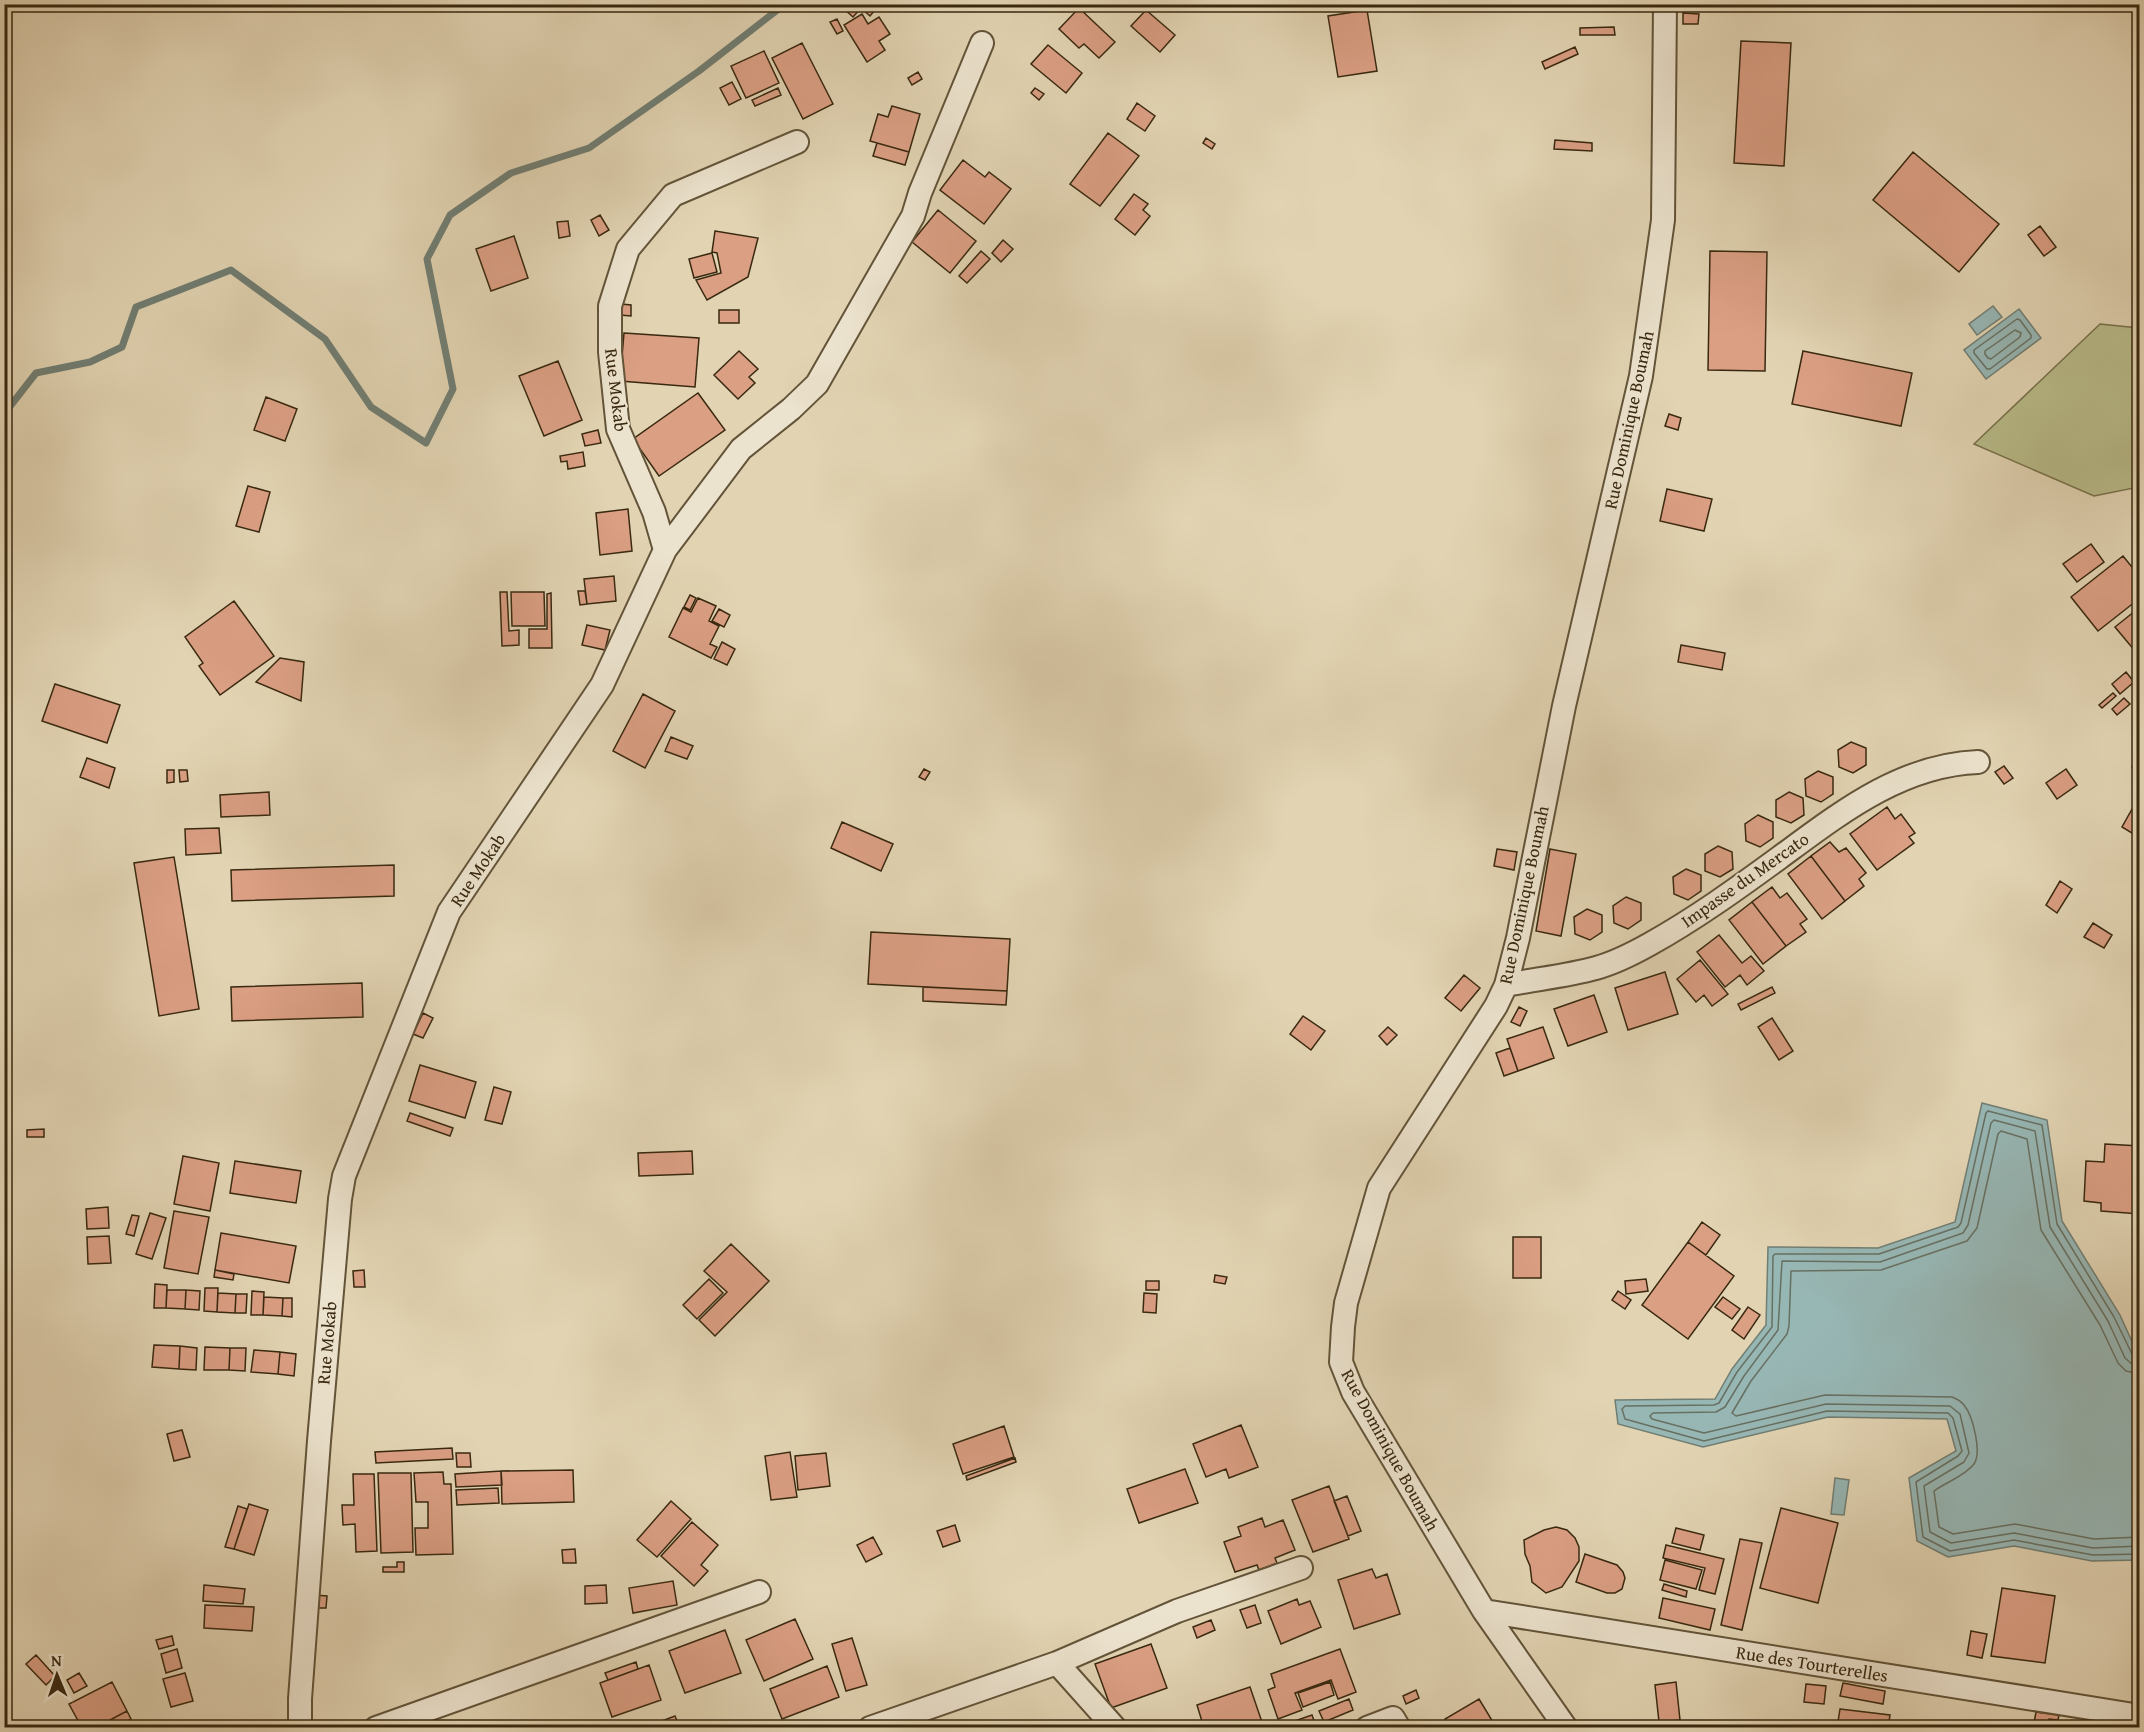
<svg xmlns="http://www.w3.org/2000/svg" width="2144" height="1732" font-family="'Gentium Book Plus',serif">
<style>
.green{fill:#b8bb89;stroke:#78724c;stroke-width:1.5}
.water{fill:#97b7b5;stroke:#717e73;stroke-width:1.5}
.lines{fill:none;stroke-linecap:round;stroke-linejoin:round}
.shore{stroke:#687062;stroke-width:1.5}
.stream{stroke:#717e73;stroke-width:7}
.building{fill:#db9f84;stroke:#392910;stroke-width:1.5}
.minor-casing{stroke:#635439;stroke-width:26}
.minor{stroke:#ece3ce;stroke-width:22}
.labels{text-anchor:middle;stroke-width:4.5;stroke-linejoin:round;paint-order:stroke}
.street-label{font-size:18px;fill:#392910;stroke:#ece3ce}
</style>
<rect width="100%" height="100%" fill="#e2d4b3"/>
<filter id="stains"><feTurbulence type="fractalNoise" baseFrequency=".00333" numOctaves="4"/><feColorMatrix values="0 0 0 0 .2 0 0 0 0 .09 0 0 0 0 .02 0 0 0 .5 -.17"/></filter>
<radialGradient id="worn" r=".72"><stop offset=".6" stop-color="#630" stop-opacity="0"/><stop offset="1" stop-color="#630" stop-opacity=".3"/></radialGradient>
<!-- green -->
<path class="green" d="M2100 324 2139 328V487L2094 496 1974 444Z"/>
<!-- water -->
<path class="water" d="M1993 306 2002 317 1977 335 1969 324Z
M2019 309 2041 338 1986 379 1964 350Z
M1982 1103 2047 1120 2062 1221 2120 1315 2139 1357V1560L2092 1561 2014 1546 1948 1557 1917 1541 1909 1478 1956 1451 1947 1419 1828 1417 1703 1447 1618 1424 1615 1400 1715 1399 1732 1369 1766 1325 1768 1247 1878 1248 1955 1222Z
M1835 1478 1849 1480 1844 1515 1831 1514Z"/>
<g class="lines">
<!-- shore -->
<path class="shore" d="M2017 319 2020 320 2031 335V338L1990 369H1987L1974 353V350Z
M2015 330 2021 333 2020 337 1991 359 1988 358 1985 354V351Z
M2140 1357 2132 1354 2114 1317 2057 1224 2042 1125 1988 1111 1986 1113 1961 1223 1958 1227 1879 1254H1775L1773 1256 1772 1327 1737 1372 1719 1403 1714 1405 1625 1406 1622 1409 1625 1419 1704 1441 1827 1411 1948 1413 1953 1418 1962 1451 1958 1456 1916 1482 1923 1537 1950 1551 2014 1540 2093 1555 2140 1554
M2140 1365 2132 1364 2125 1358 2108 1321 2050 1227 2035 1131 1994 1120 1991 1123 1968 1225 1963 1233 1880 1262 1782 1261 1778 1330 1744 1376 1725 1407 1716 1412 1653 1413 1650 1416 1652 1419 1704 1433 1826 1404 1950 1406 1960 1414 1969 1453 1964 1462 1924 1486 1930 1532 1951 1543 2014 1533 2093 1548 2140 1546
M2140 1374 2126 1371 2118 1363 2100 1325 2041 1230 2027 1139 2001 1131 1998 1134 1977 1228 1967 1241 1881 1270 1791 1271 1789 1326 1787 1334 1751 1381 1732 1413 1736 1416 1825 1395 1952 1397C1957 1399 1961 1401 1964 1405 1973 1416 1982 1452 1974 1464 1965 1476 1946 1482 1934 1491L1939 1527 1953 1534 2015 1524 2094 1539 2140 1537"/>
<!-- stream -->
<path class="stream" d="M4 414 36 373 90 362 122 347 136 307 231 270 325 339 371 407 426 443 453 389 427 259 450 215 511 173 589 148 699 71 785 4"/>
</g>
<!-- building -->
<path class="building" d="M847 4H880L870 16 861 8 853 17 843 8Z
M1079 8 1115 42 1099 58 1084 44 1079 48 1059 29Z
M1146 10 1175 35 1160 52 1131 26Z
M1367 10 1377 71 1338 77 1328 16Z
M1683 13 1699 14 1698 24H1683Z
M862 14 868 24 879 17 890 34 879 41 885 50 867 62 844 25Z
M837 19 843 31 837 34 830 22Z
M1614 27 1615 35H1580V28Z
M1741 41 1791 43 1784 166 1734 163Z
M802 43 833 104 803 119 772 58Z
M1048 45 1082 73 1066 93 1031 64Z
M1575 47 1578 54 1545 69 1542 62Z
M764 51 779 83 746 98 731 66Z
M918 72 922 79 912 85 908 78Z
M732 82 741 99 729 105 720 88Z
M778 88 781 95 755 106 752 100Z
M1035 88 1044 94 1039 100 1031 93Z
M1137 103 1155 116 1145 131 1127 119Z
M892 106 920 114 909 152 870 141 878 114 888 117Z
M1108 133 1139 156 1100 206 1070 184Z
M1206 138 1215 144 1212 149 1203 143Z
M1555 140 1592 143V151L1554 149Z
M877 143 909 152 905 165 873 156Z
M1913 152 1999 224 1959 272 1873 200Z
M963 160 985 177 989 172 1011 189 984 224 940 190Z
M1134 194 1148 204 1143 210 1150 216 1135 235 1115 219Z
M938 210 976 241 950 273 912 242Z
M600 215 609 230 599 236 591 220Z
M568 221 570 236 559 238 557 222Z
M2040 226 2056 247 2044 256 2028 235Z
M715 231 758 238 748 277 707 300 696 280 721 273 717 253 712 252Z
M514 236 528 278 491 291 476 249Z
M1003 240 1013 249 1001 262 992 253Z
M981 251 990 259 967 283 959 276Z
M1710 251 1767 252 1765 371 1708 370Z
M712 253 717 272 694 278 689 259Z
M621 304 631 305V316L620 315Z
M719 310H739V323H719Z
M624 333 699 338 695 387 620 381Z
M739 351 758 369 749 377 755 383 738 399 714 375Z
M1803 351 1912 373 1901 426 1792 404Z
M558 361 582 420 544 436 519 376Z
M698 393 725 430 659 476 633 439Z
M266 397 297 409 285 441 254 430Z
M1669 414 1681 418 1678 430 1665 426Z
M598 430 601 443 585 446 582 434Z
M583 452 585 466 568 469 567 461 561 462 560 456Z
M248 486 270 492 259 532 236 526Z
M1667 489 1712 499 1704 531 1660 521Z
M628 509 632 551 600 555 596 513Z
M2091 544 2104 562 2077 582 2063 564Z
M2123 556 2140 577V598L2098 631 2071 597Z
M614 576 616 601 587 604 584 579Z
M578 591H585L587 604 580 605Z
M500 592H507L509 631 519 630V645L502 646Z
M511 592H544L545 626H512Z
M551 593 552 648H529V629H547V594Z
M690 595 696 598 690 610 684 607Z
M698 598 716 606 709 621 719 626 710 644 717 647 711 658 669 637 683 608 691 612Z
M234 601 274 656 220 695 199 666 203 663 185 637Z
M2140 607V657L2115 627Z
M719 609 730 615 724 627 712 621Z
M587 625 610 630 605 650 582 645Z
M722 642 735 649 727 665 714 659Z
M1681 645 1725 653 1722 670 1678 662Z
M280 658 304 662 301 701 256 682Z
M2126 672 2134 682 2120 694 2112 684Z
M55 684 120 705 107 743 42 721Z
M2113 693 2116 696 2102 708 2099 705Z
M643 694 675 711 645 768 613 751Z
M2124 698 2130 704 2117 715 2112 709Z
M671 737 693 746 687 759 665 751Z
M1851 742 1866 748V765L1853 773 1839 767 1838 750Z
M2139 755H2140V771L2132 767Z
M87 758 115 768 109 788 80 777Z
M2004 766 2013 778 2004 784 1995 772Z
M924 769 930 772 925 780 919 777Z
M2066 769 2077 785 2057 799 2046 783Z
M167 770H174V782L167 783Z
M179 770H187L188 781 180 782Z
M1818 771 1833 777V794L1821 802 1806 796 1805 779Z
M269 792 270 815 221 817 220 795Z
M1789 792 1803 798 1804 815 1791 823 1776 817V800Z
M2136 802 2140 804V838L2122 827Z
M1887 807 1895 819 1901 814 1915 833 1909 837 1914 843 1877 870 1850 834Z
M1758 815 1773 822V838L1760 847 1746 841 1745 824Z
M842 822 893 844 881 871 831 848Z
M219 828 221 853 186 855 185 829Z
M1830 842 1839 852 1846 848 1866 873 1859 879 1864 886 1845 901 1811 856Z
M1718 846 1732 852 1733 869 1720 877 1705 871V854Z
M1497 849 1517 852 1514 870 1494 866Z
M1550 849 1576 854 1561 936 1536 931Z
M1811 856 1845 901 1822 919 1788 874Z
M174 857 199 1009 159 1016 134 863Z
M394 865V896L232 901 231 870Z
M1686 869 1701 875V891L1688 900 1674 894 1673 877Z
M2060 881 2072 889 2057 913 2046 905Z
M1772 887 1780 898 1787 893 1807 919 1800 924 1806 932 1786 946 1752 902Z
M1626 897 1641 903V920L1628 929 1614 923 1613 906Z
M1752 902 1786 946 1763 964 1729 920Z
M1587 909 1602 915V932L1590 940 1575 934 1574 917Z
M2093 923 2112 935 2104 948 2084 937Z
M871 932 1010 939 1007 991 868 984Z
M1719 935 1742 963 1751 956 1764 971 1747 985 1740 975 1725 987 1697 952Z
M1700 960 1728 994 1712 1006 1704 995 1696 1002 1677 979Z
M1665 972 1678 1014 1628 1030 1615 988Z
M1464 975 1480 988 1461 1011 1445 998Z
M362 983 363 1017 232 1021 231 987Z
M923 987 1007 991 1006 1005 923 1001Z
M1772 987 1775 993 1741 1010 1738 1004Z
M1594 995 1607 1032 1568 1046 1554 1009Z
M1519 1007 1527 1011 1520 1026 1511 1022Z
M423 1013 433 1018 423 1038 413 1034Z
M1303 1016 1325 1031 1311 1050 1290 1034Z
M1772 1018 1793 1051 1779 1060 1758 1027Z
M1388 1027 1397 1035 1387 1045 1379 1036Z
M1543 1027 1554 1058 1518 1071 1507 1039Z
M1510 1048 1518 1071 1504 1076 1496 1053Z
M420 1065 476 1082 465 1118 409 1101Z
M494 1087 511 1092 502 1124 485 1120Z
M410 1113 453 1128 450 1136 407 1121Z
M6 1126 8 1145H4V1127Z
M44 1129V1137H27V1130Z
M2105 1144 2140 1146V1214L2101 1211V1203L2084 1201 2086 1161 2104 1162Z
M692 1151 693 1174 639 1176 638 1153Z
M183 1156 219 1163 210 1211 174 1204Z
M235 1161 301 1171 296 1203 230 1193Z
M108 1207 109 1228 87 1229 86 1209Z
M174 1211 209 1217 198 1274 164 1268Z
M150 1213 166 1218 152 1259 136 1254Z
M132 1215 139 1216 134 1236 126 1234Z
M1702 1222 1720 1235 1706 1255 1688 1242Z
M221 1233 296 1246 289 1283 215 1270Z
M109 1236 111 1263 88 1264 87 1237Z
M1513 1237H1541V1278H1513Z
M1688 1242 1734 1276 1688 1339 1642 1305Z
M731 1244 769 1281 715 1336 699 1320 727 1292 704 1271Z
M215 1270 234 1274 233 1280 214 1277Z
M364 1270 365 1287H354L353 1271Z
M1215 1275 1227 1277 1225 1284 1214 1282Z
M709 1279 723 1293 697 1319 683 1305Z
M1646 1279 1648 1291 1626 1294 1625 1281Z
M1146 1281H1159V1290H1146Z
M155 1284 167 1285 166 1308H154Z
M205 1288H218L217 1312 204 1311Z
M167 1290H186L185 1309 166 1308Z
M186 1290 200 1291 199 1310 185 1309Z
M252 1291 264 1292 263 1315H251Z
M1618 1291 1631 1300 1625 1309 1612 1300Z
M218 1293 236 1294 235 1313 217 1312Z
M1144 1293 1157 1294 1156 1313 1143 1312Z
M236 1294H247L246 1313H235Z
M264 1297 283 1298 282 1316 263 1315Z
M1723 1297 1740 1309 1732 1319 1715 1307Z
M283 1298H292V1317L282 1316Z
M1748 1307 1760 1315 1744 1339 1732 1330Z
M154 1345 180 1346 179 1369 152 1367Z
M180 1346 197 1348 196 1370 179 1369Z
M205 1347 230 1348 229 1370H204Z
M230 1348H246L245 1371 229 1370Z
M254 1350 280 1352 278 1374 251 1372Z
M280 1352 296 1354 294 1376 278 1374Z
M1241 1425 1258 1467 1229 1478 1226 1469 1206 1477 1193 1444Z
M1004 1426 1014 1457 963 1474 953 1444Z
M182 1430 190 1457 174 1461 167 1434Z
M452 1448 453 1459 376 1463 375 1452Z
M790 1452 797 1497 771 1500 765 1456Z
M456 1453H470L471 1467H457Z
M826 1453 830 1486 798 1490 795 1456Z
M1015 1458 1016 1462 967 1480 966 1476Z
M1185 1469 1198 1503 1139 1523 1127 1489Z
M573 1470 574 1502 502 1504 501 1471Z
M501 1471 502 1485 456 1487 455 1474Z
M443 1472 444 1484H451L453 1554 416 1555 415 1528H428V1502H416L414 1473Z
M378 1473H411L413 1552 381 1553Z
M353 1474H374L377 1551 356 1552 355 1524 343 1525 342 1505H354Z
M1329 1486 1349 1539 1313 1552 1292 1500Z
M498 1488 499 1503 457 1505 456 1490Z
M1347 1496 1361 1531 1348 1536 1334 1501Z
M671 1501 691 1519 657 1557 637 1540Z
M249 1504 268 1510 254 1555 234 1549Z
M238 1506 247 1509 234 1549 225 1547Z
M1781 1508 1838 1523 1818 1603 1760 1588Z
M1262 1518 1265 1527 1283 1520 1295 1550 1275 1558 1277 1563 1259 1570 1257 1565 1235 1572 1224 1542 1241 1536 1238 1527Z
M692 1522 718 1545 701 1565 708 1571 694 1586 661 1556Z
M955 1525 960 1541 943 1547 937 1531Z
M1556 1527 1567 1530 1575 1538 1579 1547V1561L1562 1587 1546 1593 1532 1582 1530 1566 1525 1554 1524 1540 1544 1530Z
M1676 1528 1704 1535 1700 1550 1672 1543Z
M873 1537 882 1554 866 1562 857 1545Z
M1740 1539 1762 1543 1742 1630 1721 1625Z
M1666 1545 1724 1559 1715 1594 1699 1590 1705 1568 1663 1558Z
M575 1549 576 1563H563L562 1550Z
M1585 1554 1617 1565 1623 1572 1625 1578 1622 1589 1615 1593H1607L1576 1582Z
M1665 1560 1702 1570 1696 1589 1660 1580Z
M397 1562H404V1572H383V1567H397Z
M1372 1569 1376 1578 1387 1574 1400 1614 1354 1629 1338 1580Z
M673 1581 677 1605 633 1613 629 1588Z
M1664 1584 1687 1591 1686 1597 1662 1590Z
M204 1585 245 1589 243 1604 203 1601Z
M606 1585 607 1603 585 1604V1586Z
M2002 1588 2055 1596 2045 1663 1991 1656Z
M315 1595 327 1596 326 1608H315Z
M1663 1598 1715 1609 1710 1630 1659 1618Z
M1297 1599 1299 1605 1310 1601 1321 1627 1281 1644 1268 1611Z
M205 1605 254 1607 252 1631 204 1628Z
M1255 1605 1261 1623 1247 1628 1240 1610Z
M795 1619 813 1659 764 1681 746 1640Z
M1211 1620 1215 1630 1197 1638 1193 1627Z
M725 1630 741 1673 685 1693 669 1651Z
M1971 1631 1987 1634 1982 1658 1967 1655Z
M172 1636 174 1645 159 1649 156 1640Z
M852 1638 867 1685 846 1691 832 1644Z
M1151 1644 1167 1688 1111 1708 1095 1664Z
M177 1649 182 1668 166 1673 161 1654Z
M1340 1649 1356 1692 1338 1699 1331 1680 1295 1693 1302 1710 1278 1719 1268 1690 1275 1687 1271 1674Z
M36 1655 55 1676 46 1685 26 1664Z
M636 1662 638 1669 608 1680 605 1673Z
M649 1665 661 1700 612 1717 600 1683Z
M827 1666 839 1697 782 1719 770 1689Z
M79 1673 87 1686 74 1693 67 1680Z
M185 1673 193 1701 171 1707 163 1679Z
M112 1682 127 1711 95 1728H82L69 1704Z
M1330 1682 1334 1695 1303 1707 1298 1693Z
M1676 1682 1680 1720 1659 1722 1655 1685Z
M1843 1683 1885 1691 1883 1704 1840 1696Z
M1806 1684 1826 1686 1824 1704 1804 1702Z
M1250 1687 1264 1728H1204L1197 1705Z
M1416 1690 1419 1698 1406 1704 1403 1696Z
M1349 1699 1353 1710 1324 1722 1319 1711Z
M1479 1699 1496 1727 1450 1728 1445 1719Z
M1840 1709 1890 1715 1888 1728H1837Z
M127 1711 131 1719 115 1728H95Z
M2036 1712 2059 1715 2058 1720 2049 1719V1726L2034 1723Z
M1312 1715 1316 1726 1291 1728 1289 1723Z
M675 1716 680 1728H643Z"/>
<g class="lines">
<!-- minor casing -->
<g class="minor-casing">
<path id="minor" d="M665 550 741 449 791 409 817 384 913 216 920 193 982 43
M1506 985C1536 979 1567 976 1596 968 1614 963 1634 953 1650 944 1695 919 1738 888 1779 858 1839 814 1900 765 1978 762
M1484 1611 2140 1716
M1057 1663 1115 1728
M300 1728V1699L319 1441 340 1199 344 1176 449 912 602 685 665 550 654 512 618 429 610 352V306L628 249 673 195 797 142
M376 1728 759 1592
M870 1728 1057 1663 1177 1611 1301 1568
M1367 1728 1393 1718 1399 1728
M1566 1728 1484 1611 1353 1392 1341 1362 1343 1327 1346 1303 1379 1188 1496 1006 1506 985 1518 938 1564 706 1641 376 1663 220 1665 4"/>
</g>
<!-- minor -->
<use href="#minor" class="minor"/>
</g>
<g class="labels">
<!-- street labels -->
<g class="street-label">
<text transform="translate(616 390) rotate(83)" y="6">Rue Mokab</text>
<text transform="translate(1629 420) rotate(-78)" y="6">Rue Dominique Boumah</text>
<text transform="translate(478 870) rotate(-56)" y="6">Rue Mokab</text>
<text transform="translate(1745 880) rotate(-35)" y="6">Impasse du Mercato</text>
<text transform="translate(1524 895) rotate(-78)" y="6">Rue Dominique Boumah</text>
<text transform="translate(327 1343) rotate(-85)" y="6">Rue Mokab</text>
<text transform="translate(1390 1450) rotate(61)" y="6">Rue Dominique Boumah</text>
<text transform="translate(1812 1664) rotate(9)" y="6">Rue des Tourterelles</text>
</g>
</g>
<!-- margin -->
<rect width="2144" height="1732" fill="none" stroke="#e2d4b3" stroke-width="24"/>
<rect x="6" y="6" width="2132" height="1720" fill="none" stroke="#392910" stroke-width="3"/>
<rect x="12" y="12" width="2120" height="1708" fill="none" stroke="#392910" stroke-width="1.5"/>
<!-- north arrow -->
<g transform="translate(57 1675) rotate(358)" stroke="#ece3ce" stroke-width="4.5" paint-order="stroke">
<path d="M0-4.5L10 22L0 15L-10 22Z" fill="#392910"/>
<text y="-9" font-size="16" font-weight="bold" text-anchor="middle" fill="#392910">N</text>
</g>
<rect width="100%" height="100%" filter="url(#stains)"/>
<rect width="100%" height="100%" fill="url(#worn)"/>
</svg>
